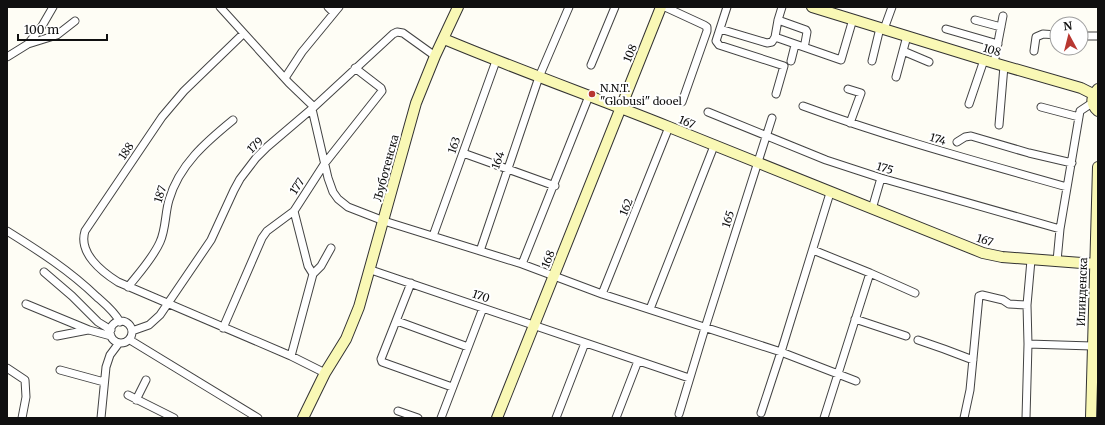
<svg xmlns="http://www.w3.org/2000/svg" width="1105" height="425" font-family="Merriweather,serif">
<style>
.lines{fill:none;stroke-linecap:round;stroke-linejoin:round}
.street-casing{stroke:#434343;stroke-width:9}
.secondary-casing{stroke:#323232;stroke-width:12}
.street{stroke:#fff;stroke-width:7}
.secondary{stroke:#f9f8b5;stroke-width:10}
.poi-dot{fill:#b83731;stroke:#fff;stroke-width:1.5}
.labels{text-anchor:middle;stroke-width:4;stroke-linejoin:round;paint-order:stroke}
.street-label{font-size:11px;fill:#101010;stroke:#fff}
.poi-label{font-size:11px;fill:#101010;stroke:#fff;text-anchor:start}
</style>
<rect width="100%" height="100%" fill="#fefdf5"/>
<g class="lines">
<!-- street casing -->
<g class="street-casing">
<path id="street" d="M220 7 289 83 314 107
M328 7 334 13
M665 7 704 25 707 27V31L682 102
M727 7 716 41 719 45 784 66 776 94
M782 7 778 20 775 37 841 60 853 19
M778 20 806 30 807 32 805 43
M975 20 1001 27
M720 29 767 43 772 42 775 37
M884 29 892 7
M946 29 998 44
M243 34 184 91 162 117 85 231C78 253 102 272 118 282L291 356 325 373
M1081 36H1098
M28 44 57 35 75 21
M903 51 929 62
M1034 51 1036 37 1043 34 1057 35
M7 57 28 44 42 26 53 7
M791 61 795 45
M872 61 880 28
M994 63 1003 16
M591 65 615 7
M896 77 907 36
M285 78 302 52 339 7
M848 89 861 93 850 123
M969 104 984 60
M803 106C890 138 979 162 1067 187
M1041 107 1079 117
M312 109 328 178 333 192 338 199 348 207 384 221 522 264 602 294 781 352 856 381
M708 112 826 160 881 178 1060 229
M999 125 1004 66
M957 142 965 137 971 136 1029 153 1072 163
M463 153 555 186
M872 209 881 178
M294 211 308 266 313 274
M7 231C39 251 69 270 97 297 105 304 114 311 120 322
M433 236 496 61
M813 250 870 273 915 293
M480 251 539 77 569 7
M1057 261 1060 229 1080 111 1092 103
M522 264 589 96
M371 270 689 378
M44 272 72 296 98 322 111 330
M411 283 381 359 382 362 452 387
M128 287C139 273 153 258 160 242 166 229 165 213 169 200 179 165 206 142 233 120
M602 294 669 127
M26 304 89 330 111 336
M650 309 714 146
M855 319 906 336
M397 321 468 347
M110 332a11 11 0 1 1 22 0a11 11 0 1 1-22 0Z
M223 328 262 238 267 231 294 211 325 163 382 91 381 88 355 68
M132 331 149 325 160 315 211 240 234 190 240 179 256 158 267 147 314 107 393 34 397 32 403 33 435 56
M57 336 88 330
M130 340 258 418
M918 340 944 349 973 360
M1028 344 1092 346
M291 356 313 274 321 266 331 248
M7 368 25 380 26 397 22 418
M60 370 104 382
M128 395 174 418
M136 400 146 380
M398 411 418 418
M761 413 781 352 830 193
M679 414 705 328 772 118
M101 418 106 367 110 355 119 343
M441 418 483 308
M556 418 585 343
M616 418 638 361
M824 418 870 273
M964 418 970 390 979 296 982 295 1003 300 1009 304 1027 305
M1026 418 1028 344 1027 305 1031 260"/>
</g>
<!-- secondary casing -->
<g class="secondary-casing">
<path id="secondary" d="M812 7 994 63 1081 88 1093 94
M444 39C518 70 594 97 669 127 773 169 878 211 983 253L1002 257 1095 264
M1098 89C1091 96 1090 104 1098 111
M303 418 325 373 346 339 359 307 416 103 435 56 458 7
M497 418 661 7
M1091 418 1098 167"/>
</g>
<!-- street -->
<use href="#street" class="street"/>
<!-- secondary -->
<use href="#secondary" class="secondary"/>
</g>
<!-- markers -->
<circle class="poi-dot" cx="592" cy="94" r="4"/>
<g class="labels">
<!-- street labels -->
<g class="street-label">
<text transform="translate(992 50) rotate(17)" y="4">108</text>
<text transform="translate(630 53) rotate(-68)" y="4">108</text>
<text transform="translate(687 122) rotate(23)" y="4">167</text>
<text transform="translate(938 139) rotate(17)" y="4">174</text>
<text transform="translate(255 145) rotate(-45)" y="4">179</text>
<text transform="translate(454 145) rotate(-71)" y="4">163</text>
<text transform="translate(126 151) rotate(-56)" y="4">188</text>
<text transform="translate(498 160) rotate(-71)" y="4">164</text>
<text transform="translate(386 168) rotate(-75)" y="4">Љуботенска</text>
<text transform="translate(885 168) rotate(17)" y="4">175</text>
<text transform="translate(297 186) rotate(-57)" y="4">177</text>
<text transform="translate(160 194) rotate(-72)" y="4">187</text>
<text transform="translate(626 207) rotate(-68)" y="4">162</text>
<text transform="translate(728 219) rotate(-72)" y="4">165</text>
<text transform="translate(985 240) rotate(18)" y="4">167</text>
<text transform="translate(548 259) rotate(-68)" y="4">168</text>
<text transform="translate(1082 292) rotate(-88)" y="4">Илинденска</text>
<text transform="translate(481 296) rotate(19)" y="4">170</text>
</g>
<!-- poi labels -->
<g class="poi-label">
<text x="600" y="92">N.N.T.<tspan x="600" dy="13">"Globusi" dooel</tspan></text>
</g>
</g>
<!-- border -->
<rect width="1105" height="425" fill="none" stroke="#101010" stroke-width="16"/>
<!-- north arrow -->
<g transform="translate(1069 36) rotate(353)"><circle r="19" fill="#ffffff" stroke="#9f9f9f"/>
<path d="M0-3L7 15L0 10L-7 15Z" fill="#b83731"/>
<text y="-6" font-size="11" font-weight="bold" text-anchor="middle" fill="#101010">N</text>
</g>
<!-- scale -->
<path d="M18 34v6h89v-6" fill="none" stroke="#101010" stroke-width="2"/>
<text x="24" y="34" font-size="12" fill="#101010" stroke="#ffffff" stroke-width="3" paint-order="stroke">100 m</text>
</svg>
